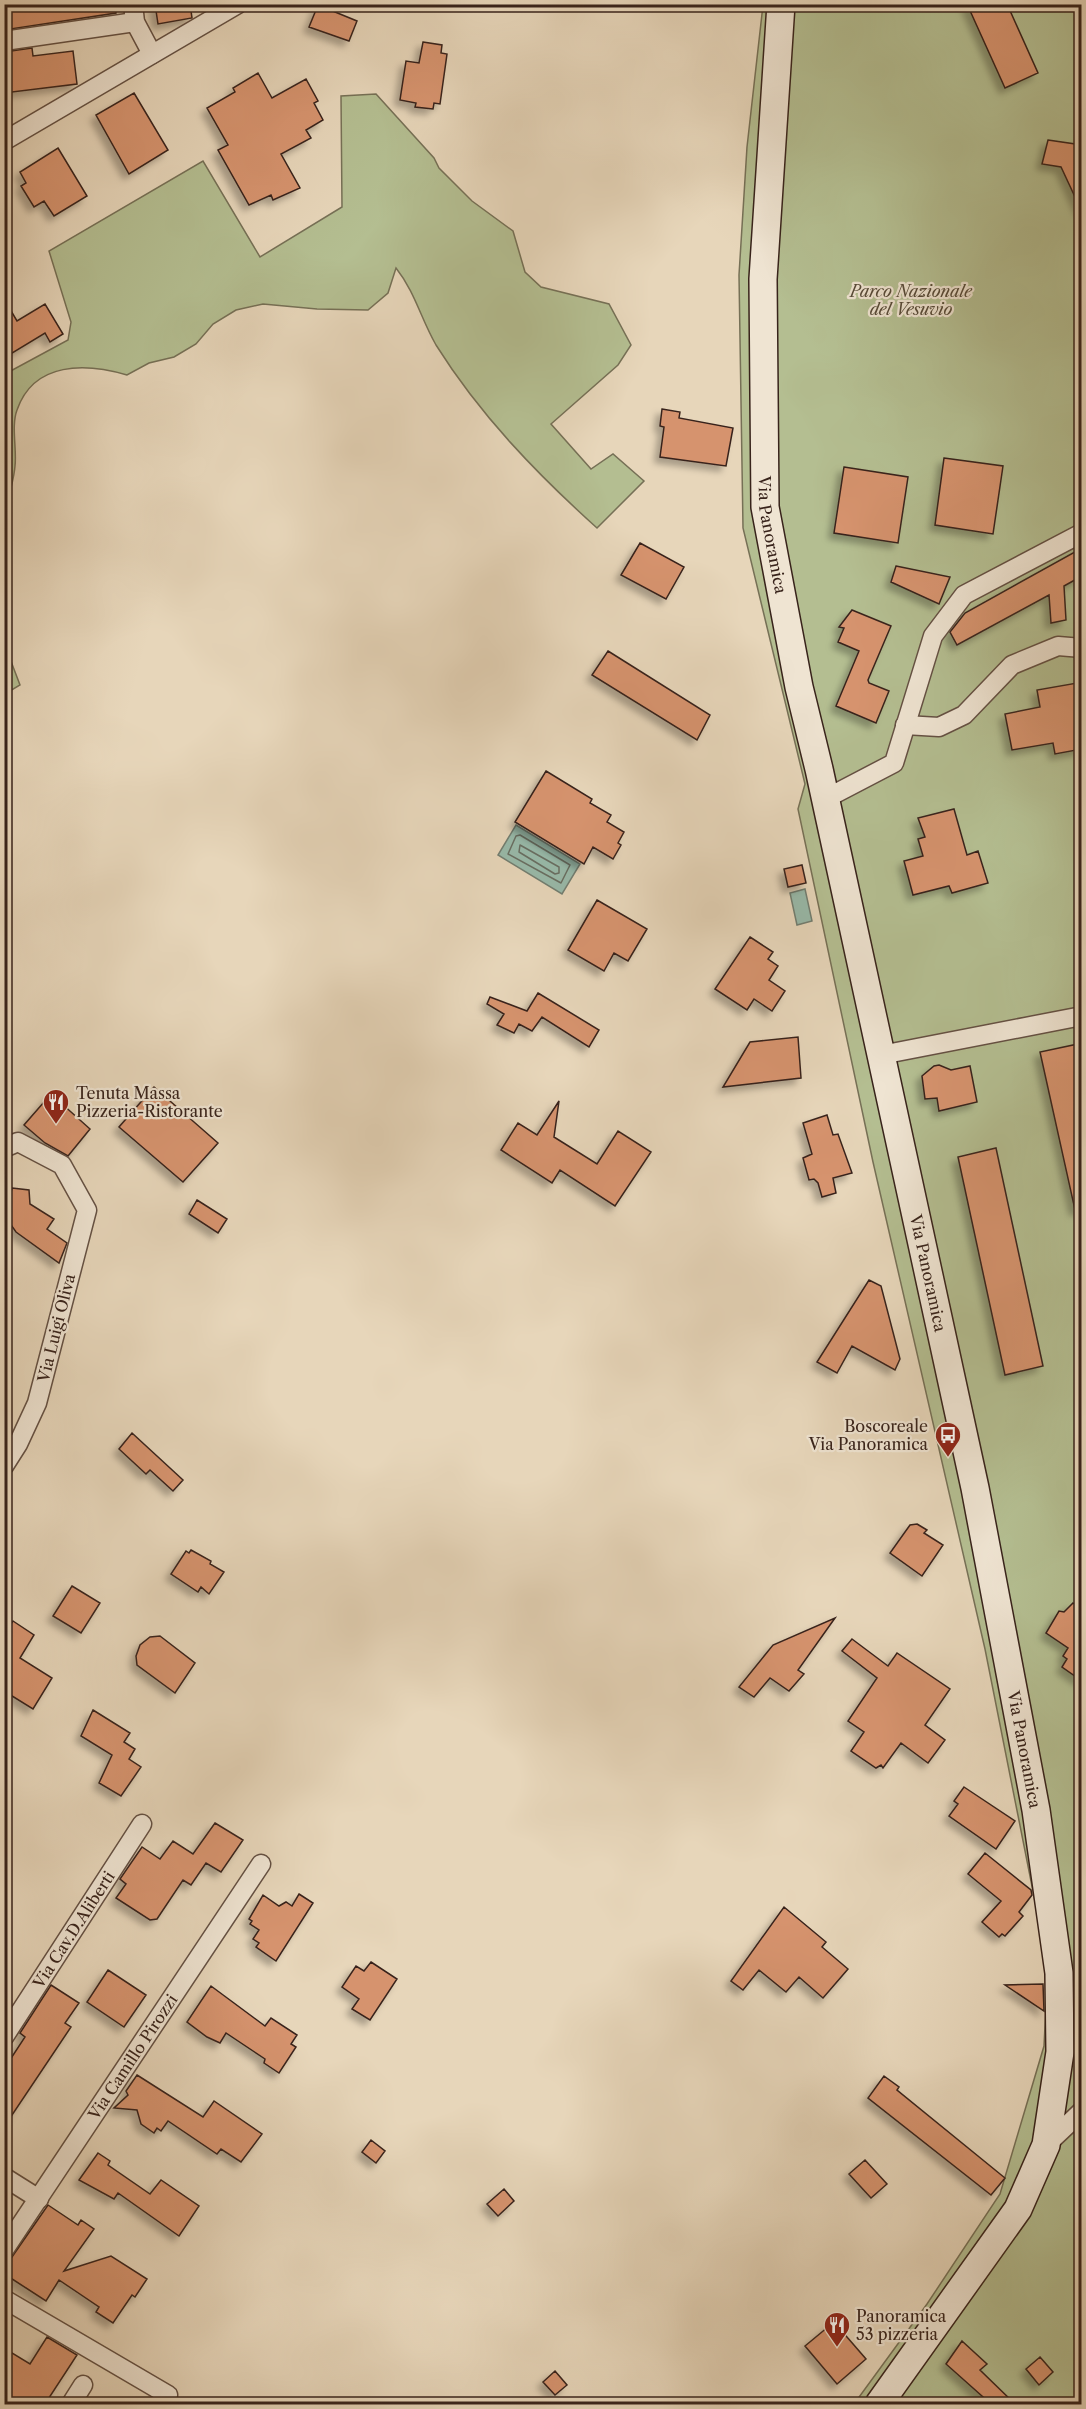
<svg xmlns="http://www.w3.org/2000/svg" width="1086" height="2409" font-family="'Libre Caslon Text',serif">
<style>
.green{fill:#b4be91;stroke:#767056;stroke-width:1.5}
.water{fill:#98baaa;stroke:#727e71;stroke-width:1.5}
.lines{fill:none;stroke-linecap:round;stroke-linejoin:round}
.shore{stroke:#686e62;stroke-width:1.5}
.building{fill:#d6936e;stroke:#38231b;stroke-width:1.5;filter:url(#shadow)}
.street-casing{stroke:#645043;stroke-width:21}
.secondary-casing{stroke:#38231b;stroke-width:30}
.street{stroke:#efe4d2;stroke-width:18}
.secondary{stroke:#efe4d2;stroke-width:27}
.labels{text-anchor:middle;stroke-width:4.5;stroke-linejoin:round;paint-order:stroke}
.park-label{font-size:16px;font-style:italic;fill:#574a38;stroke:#efe4d2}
.street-label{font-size:16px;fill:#38231b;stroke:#efe4d2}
.poi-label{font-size:16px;fill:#38231b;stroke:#efe4d2;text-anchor:start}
</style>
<defs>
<filter id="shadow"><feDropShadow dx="-5.5" dy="5.5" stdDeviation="3" flood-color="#0004"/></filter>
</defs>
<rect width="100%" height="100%" fill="#e7d6ba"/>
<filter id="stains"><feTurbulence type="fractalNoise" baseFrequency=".00333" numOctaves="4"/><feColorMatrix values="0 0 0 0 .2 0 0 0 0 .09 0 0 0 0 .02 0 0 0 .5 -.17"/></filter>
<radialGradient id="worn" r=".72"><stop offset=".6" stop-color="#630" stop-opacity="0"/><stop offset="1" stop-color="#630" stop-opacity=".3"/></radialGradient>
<!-- green -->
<path class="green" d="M763 5H1081V2404H854L927 2304 1000 2194 1044 2046 1048 1967 985 1649 873 1162 798 809 805 784 743 528 739 275 747 147Z
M376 94 434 158 439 168 472 201 513 231 525 272 541 287 609 304 631 345 618 365 551 424 591 469 613 454 644 481 597 528C536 473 480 415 436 345 421 319 415 292 396 268L388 293 368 310 317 309 263 304 236 310 213 324 196 344 174 357 149 363 127 375C86 363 34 361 17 410 11 426 17 449 15 466 14 482 6 500 7 516 7 531 9 541 5 556V374L68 340 71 322 49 251 203 161 260 257 342 207 341 96Z
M4 643 20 685 5 694H4Z"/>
<!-- water -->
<path class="water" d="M516 825 580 864 562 894 498 855Z
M805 889 812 921 797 925 790 893Z"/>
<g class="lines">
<!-- shore -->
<path class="shore" d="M520 835 570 865 561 883 508 854 516 836Z
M520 845 559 867V873L555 874 519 852Z"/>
</g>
<!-- building -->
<path class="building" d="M4 4H116V13L4 30Z
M155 4H190L192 18 158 24Z
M967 4H1007L1038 73 1005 88Z
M318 5 357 21 349 41 309 27Z
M423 42 442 45 441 53 447 54 440 104 434 103 433 109 415 107 416 103 400 100 406 61 419 63Z
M32 48 33 56 73 51 77 84 4 93V52Z
M258 73 272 98 306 79 318 101 314 103 323 120 306 130 311 138 281 154 300 188 273 200 271 195 249 205 218 150 228 145 207 108 235 92 233 88Z
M134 93 168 150 129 174 96 115Z
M1048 140 1082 145V212L1061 167 1042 164Z
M58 148 87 196 54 216 44 201 34 207 21 186 26 183 20 172Z
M4 299 17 321 45 304 63 334 50 342 45 333 4 358Z
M662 409 680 412 679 418 733 428 726 466 660 457 664 427 660 426Z
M944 458 1003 466 993 534 935 525Z
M844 467 908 477 898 543 834 533Z
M640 543 684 567 666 599 621 575Z
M1082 548V576L1064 586 1066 620 1051 623 1049 595 957 645 950 632 965 613Z
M896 566 950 577 939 604 891 582Z
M852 610 891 626 868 680 869 683 889 691 876 723 836 706 859 651 838 642 844 628 839 627Z
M608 651 710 715 697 740 592 675Z
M1077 683 1082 711V749L1055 754 1053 743 1012 750 1005 714 1040 707 1037 690Z
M546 771 592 799 590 803 611 815 607 822 624 832 618 843 621 845 613 859 593 847 584 864 515 822Z
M954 809 967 855 978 851 988 883 952 893 949 886 913 895 904 861 923 856 918 839 925 837 918 818Z
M802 865 806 883 788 887 784 869Z
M597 900 647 929 628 961 614 953 604 971 568 950Z
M750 937 773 952 768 959 778 966 769 980 785 991 772 1011 754 999 747 1010 715 989Z
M538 993 599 1030 589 1047 542 1017 532 1031 519 1024 514 1033 497 1025 504 1014 487 1004 490 997 527 1011Z
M798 1037 801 1078 723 1087 750 1042Z
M1078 1044 1082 1061V1209L1075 1210 1040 1052Z
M939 1065 951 1070 970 1066 977 1102 939 1111 937 1098 925 1099 922 1076 934 1066Z
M154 1087 218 1143 183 1182 119 1127Z
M51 1094 90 1129 68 1156 45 1143 24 1125Z
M559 1101 554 1137 597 1164 618 1131 651 1152 615 1206 560 1170 552 1183 501 1150 518 1123 537 1135Z
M827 1115 833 1135 838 1134 852 1173 833 1178 836 1193 822 1197 818 1183 814 1179 809 1180 803 1158 812 1154 803 1123Z
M996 1148 1043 1366 1005 1375 958 1157Z
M12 1188 29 1190 30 1204 54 1219 47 1229 67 1243 59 1263 16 1232 9 1222 7 1210Z
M197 1200 227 1219 218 1233 189 1214Z
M869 1280 881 1286 900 1359 895 1370 852 1346 837 1373 817 1362Z
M132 1433 183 1480 173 1491 150 1470 146 1474 119 1449Z
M917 1524 927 1530 924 1533 943 1545 922 1576 890 1553 910 1525Z
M191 1550 211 1561 210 1564 224 1572 209 1594 201 1587 198 1592 171 1574 186 1551 189 1553Z
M72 1586 100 1603 81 1633 53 1616Z
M1073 1603 1082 1609V1681L1062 1667 1067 1659 1063 1656 1068 1648 1046 1633 1059 1611 1064 1612Z
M835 1618 798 1670 804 1674 789 1691 770 1678 754 1697 739 1687 773 1645Z
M13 1621 34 1635 20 1658 52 1678 33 1709 4 1691V1634Z
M160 1636 195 1663 175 1693 137 1665 136 1656 140 1645 150 1637Z
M852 1639 888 1666 897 1653 950 1689 925 1725 945 1740 928 1763 901 1743 883 1768 881 1765 876 1768 851 1751 864 1732 848 1721 877 1678 842 1651Z
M93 1710 130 1733 124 1742 135 1749 129 1759 141 1767 121 1796 99 1783 112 1755 81 1736Z
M964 1787 1015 1821 996 1849 949 1816 958 1804 954 1801Z
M215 1823 243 1840 221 1872 206 1863 191 1885 183 1880 157 1919 150 1920 116 1898 126 1884 120 1879 142 1847 160 1859 173 1841 193 1854Z
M985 1853 1031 1890 1032 1895 1019 1912 1023 1916 1005 1936 1002 1934 999 1937 982 1922 1001 1901 968 1874Z
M299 1894 313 1903 276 1961 256 1947 259 1943 253 1939 259 1930 250 1924 252 1921 249 1919 263 1895 279 1906 286 1902 292 1906Z
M784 1907 826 1942 822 1947 848 1969 823 1998 799 1977 786 1992 759 1970 743 1990 731 1981Z
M371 1962 397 1979 370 2020 352 2009 359 1999 342 1987 356 1966 364 1971Z
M108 1970 146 1995 124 2027 87 2002Z
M1043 1984 1044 2011 1005 1985Z
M51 1985 79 2003 65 2023 71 2027 4 2127V2069L25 2037 20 2033Z
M211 1986 265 2026 271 2018 297 2035 291 2044 296 2047 279 2073 264 2063 265 2059 226 2033 220 2043 207 2037 187 2022Z
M137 2075 203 2117 214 2101 262 2134 241 2162 221 2149 217 2154 168 2121 161 2131 157 2128 154 2133 141 2124 137 2110 114 2108 128 2095 126 2091Z
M884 2076 899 2087 897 2090 1005 2178 991 2195 868 2098Z
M371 2140 385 2151 376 2163 362 2152Z
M98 2153 110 2161 108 2165 150 2194 161 2180 199 2206 179 2236 118 2193 114 2199 79 2180Z
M865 2160 887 2184 871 2198 849 2174Z
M504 2189 514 2201 498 2216 487 2204Z
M48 2205 78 2225 81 2220 94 2229 64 2271 111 2256 147 2279 135 2297 132 2295 113 2323 96 2312 99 2307 59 2280 46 2301 6 2275 5 2267Z
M834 2322 866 2359 837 2384 805 2346Z
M47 2337 77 2355 45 2404H4V2348L30 2364Z
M962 2341 987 2364 980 2370 1015 2404H991L946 2364Z
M1040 2357 1053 2372 1039 2385 1026 2369Z
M555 2371 567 2385 555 2395 543 2382Z"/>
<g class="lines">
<!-- street casing -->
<g class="street-casing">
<g id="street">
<path d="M133 4 135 22 152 54"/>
<path d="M4 41 135 22"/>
<path d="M4 141 238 4"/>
<path d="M905 725 939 727 964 715 1012 665 1058 646 1082 648"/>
<path d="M825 799 894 763 933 636 964 595 1082 533"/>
<path d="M881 1055 1082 1016"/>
<path d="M4 1148 18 1142 62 1165 87 1210 37 1403 18 1444 4 1466"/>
<path id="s1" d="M4 2037 142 1824"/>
<path d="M1046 2145 1082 2111"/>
<path d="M4 2177 39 2199"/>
<path id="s2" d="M4 2250 261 1864"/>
<path d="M4 2299 168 2395 163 2404"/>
<path d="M71 2404 83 2385"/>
</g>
</g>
<!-- secondary casing -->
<g class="secondary-casing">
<g id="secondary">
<path id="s3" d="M781 4 763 279 765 507 799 687 819 769 975 1488 1036 1810 1059 1973 1060 2052 1046 2145 1018 2209 879 2404"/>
</g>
</g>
<!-- street -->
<use href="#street" class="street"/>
<!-- secondary -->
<use href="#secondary" class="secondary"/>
</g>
<!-- icons -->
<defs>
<g id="restaurant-pin" transform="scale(1.35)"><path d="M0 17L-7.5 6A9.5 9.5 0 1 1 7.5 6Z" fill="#8f2418" stroke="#efe4d2"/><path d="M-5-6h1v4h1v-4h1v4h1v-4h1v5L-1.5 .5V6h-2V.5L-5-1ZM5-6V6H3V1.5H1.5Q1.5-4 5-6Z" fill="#fff"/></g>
<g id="bus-pin" transform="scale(1.35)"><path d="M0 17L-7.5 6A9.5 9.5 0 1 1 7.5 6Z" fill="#8f2418" stroke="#efe4d2"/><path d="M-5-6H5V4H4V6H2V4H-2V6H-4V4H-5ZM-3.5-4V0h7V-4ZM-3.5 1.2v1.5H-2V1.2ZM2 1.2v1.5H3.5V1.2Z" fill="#fff"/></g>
</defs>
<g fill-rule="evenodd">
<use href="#restaurant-pin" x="56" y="1102"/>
<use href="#bus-pin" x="948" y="1435"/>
<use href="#restaurant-pin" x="837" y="2325"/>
</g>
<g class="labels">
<!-- park labels -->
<g class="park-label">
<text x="911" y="297">Parco Nazionale<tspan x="911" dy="18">del Vesuvio</tspan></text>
</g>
<!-- street labels -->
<g class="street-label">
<text dy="6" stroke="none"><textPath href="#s3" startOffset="532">Via Panoramica</textPath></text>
<text dy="6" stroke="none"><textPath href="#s3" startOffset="1287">Via Panoramica</textPath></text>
<text transform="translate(56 1328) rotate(-76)" y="6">Via Luigi Oliva</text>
<text dy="6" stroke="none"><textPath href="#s3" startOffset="1773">Via Panoramica</textPath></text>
<text dy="6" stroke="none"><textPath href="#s1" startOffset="128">Via Cav.D.Aliberti</textPath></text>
<text dy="6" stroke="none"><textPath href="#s2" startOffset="232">Via Camillo Pirozzi</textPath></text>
</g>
<!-- poi labels -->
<g class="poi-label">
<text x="76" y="1099">Tenuta Massa<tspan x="76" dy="18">Pizzeria-Ristorante</tspan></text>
<text x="928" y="1432" text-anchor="end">Boscoreale<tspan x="928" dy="18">Via Panoramica</tspan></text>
<text x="856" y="2322">Panoramica<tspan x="856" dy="18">53 pizzeria</tspan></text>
</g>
</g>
<!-- margin -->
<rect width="1086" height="2409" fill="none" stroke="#e7d6ba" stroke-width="24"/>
<rect x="6" y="6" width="1074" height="2397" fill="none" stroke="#38231b" stroke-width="3"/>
<rect x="12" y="12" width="1062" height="2385" fill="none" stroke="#38231b" stroke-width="1.5"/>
<rect width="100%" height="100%" filter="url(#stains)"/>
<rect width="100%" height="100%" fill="url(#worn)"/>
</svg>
